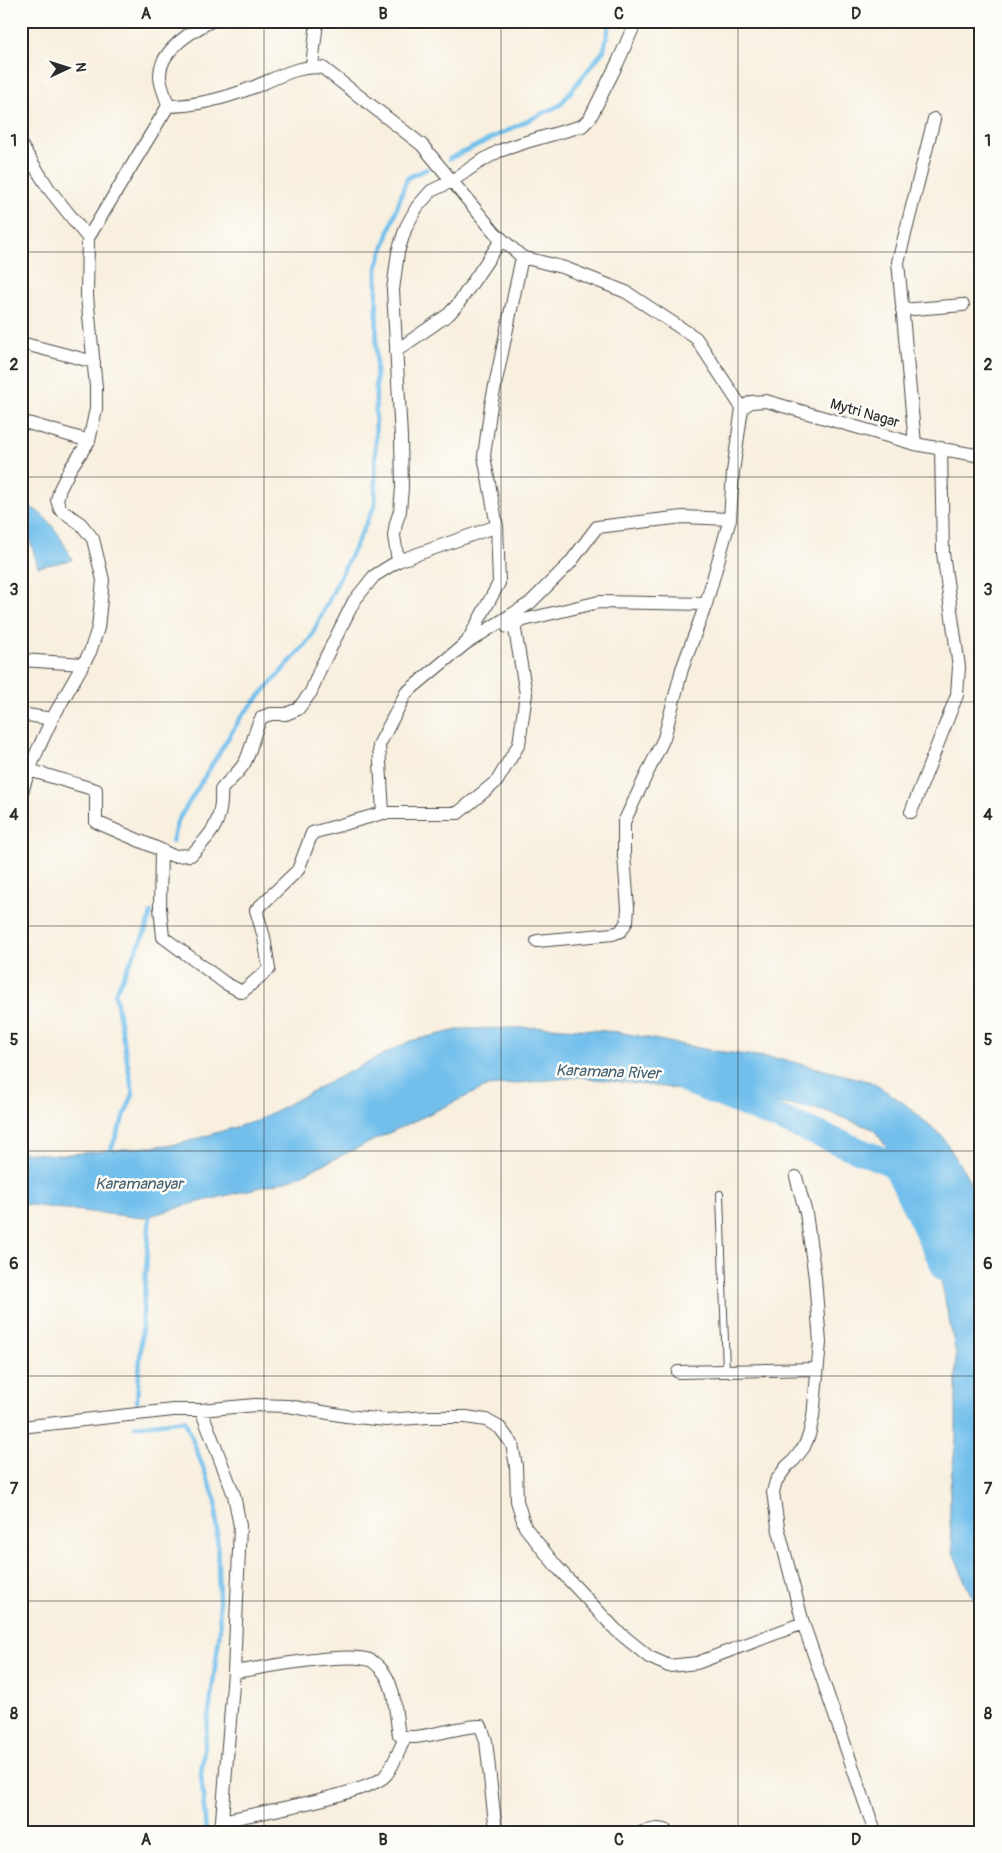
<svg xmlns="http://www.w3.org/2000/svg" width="1002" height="1853" font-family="Pangolin,sans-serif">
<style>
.water{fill:#72bfec;stroke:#4e758c}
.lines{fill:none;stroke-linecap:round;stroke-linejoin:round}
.stream{stroke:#72bfec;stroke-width:4.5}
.river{stroke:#72bfec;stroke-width:26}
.service-casing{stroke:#4a4846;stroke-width:8}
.minor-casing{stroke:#4a4846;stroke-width:14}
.service{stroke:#fff;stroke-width:6}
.minor{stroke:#fff;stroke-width:12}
.grid{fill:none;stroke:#2b2b2b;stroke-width:1;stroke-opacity:0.55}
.labels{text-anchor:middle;stroke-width:5;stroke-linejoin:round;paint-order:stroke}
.street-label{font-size:15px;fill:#2b2b2b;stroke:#fdfcf7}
.water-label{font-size:16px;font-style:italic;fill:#445f6f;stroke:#fdfcf7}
.neatline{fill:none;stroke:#2b2b2b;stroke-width:2}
.grid-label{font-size:16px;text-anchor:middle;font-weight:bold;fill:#2b2b2b}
</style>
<rect width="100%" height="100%" fill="#fdfcf7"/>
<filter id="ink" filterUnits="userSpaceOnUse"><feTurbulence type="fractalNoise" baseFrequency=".02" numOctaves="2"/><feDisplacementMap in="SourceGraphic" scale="10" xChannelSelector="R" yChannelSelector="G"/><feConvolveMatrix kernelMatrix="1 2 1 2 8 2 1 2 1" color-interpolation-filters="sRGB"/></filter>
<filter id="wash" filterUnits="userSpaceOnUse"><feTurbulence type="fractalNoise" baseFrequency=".0096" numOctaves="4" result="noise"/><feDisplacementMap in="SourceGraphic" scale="20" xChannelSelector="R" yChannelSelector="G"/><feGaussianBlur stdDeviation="1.12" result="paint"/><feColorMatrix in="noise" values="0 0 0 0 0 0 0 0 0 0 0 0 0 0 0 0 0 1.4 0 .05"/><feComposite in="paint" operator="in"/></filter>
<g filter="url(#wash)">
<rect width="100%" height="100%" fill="#f8efde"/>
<!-- water -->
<path class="water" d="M29 506C51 518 62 539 72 560L38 567 26 527Z
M550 1027 618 1032 714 1051 782 1059 871 1082 904 1103 942 1136 967 1176 981 1215V1612L968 1589 953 1552 950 1524V1489L956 1440V1354L935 1251 913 1181 873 1129 823 1110 689 1090 579 1077 488 1086 290 1180 187 1205 143 1218 21 1204V1152L60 1155 179 1144 256 1121 341 1076 410 1041 462 1029Z"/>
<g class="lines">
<!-- stream -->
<path class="stream" d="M449 159 560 105 604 50 610 21
M172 842 177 822 241 717 310 639 375 505 377 267 407 178 427 169
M109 1154 133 1094 115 993 145 932 151 913
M137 1402 150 1211
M135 1426 185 1420 216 1501 220 1630 201 1773 206 1832"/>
<!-- river -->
<path class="river" d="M687 1081 895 1165 946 1270"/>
</g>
</g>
<g filter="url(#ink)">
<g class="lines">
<!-- service casing -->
<g class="service-casing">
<path id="service" d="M720 1194 726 1371"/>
</g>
<!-- minor casing -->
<g class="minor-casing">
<path id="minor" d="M312 66 317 21
M168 106C198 106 226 98 254 87 277 78 299 64 323 68L422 145 495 233 522 257 565 268 626 292 696 338 742 408 733 472 730 519 706 604 682 669 664 738 624 822V856L628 908 627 921 621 931 613 934 537 941
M21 145 49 189 88 238
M902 310 963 305
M21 343 94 362
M396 351 449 314 458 304 502 239
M742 408 751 402 766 401 915 444 981 456
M21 421 89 441
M915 444 898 262 934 119
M398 561 394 536 396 523 400 511 402 488 401 437 393 290 398 252 406 227 417 207 431 191 452 181 478 163 499 151 526 142 582 126 590 118 618 62 636 21
M507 627 524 620 599 602 706 604
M467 642 499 583 497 526 484 456 491 405 522 257
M21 660 83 664
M21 714 52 719
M29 770 96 790V822L161 850 160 908 163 937 225 983 242 992 269 969 264 937 256 910 298 870 312 833 383 813 379 745 406 693 465 644 530 603 570 563 597 527 683 517 730 519
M21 795 29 770 39 747 52 719 90 652 98 628 103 580 93 539 81 524 60 509 57 500 60 489 70 469 89 441 96 409V387L87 296 88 238 168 106C166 96 160 86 160 76 159 51 192 31 211 21
M911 812 957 695 959 667 943 553 941 448
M383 813H458L497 781 519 744 526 694 514 624
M161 850 173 856 191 855C212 834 223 821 221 790 228 781 240 772 245 762 253 747 253 731 262 717L271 714H286L298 709 311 692 320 669 354 601 374 576 398 561 497 526
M796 1177 806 1213 815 1278 820 1343 813 1417 809 1435 804 1447 794 1460 787 1466 776 1481 773 1492 778 1527 803 1623 875 1832
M678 1372 817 1369
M201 1410 234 1495 240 1526 234 1672 221 1832
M21 1427 173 1410H201L255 1405 288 1406 346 1416 386 1420 428 1417H466L486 1420 500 1428 512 1444 516 1466 517 1501 525 1527 556 1566 616 1630 649 1657 669 1666 697 1663 803 1623
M234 1672C262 1668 350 1650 372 1661 375 1663 379 1667 381 1669 396 1685 395 1714 399 1735 414 1743 460 1725 481 1726L486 1741 496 1832
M222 1821C252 1814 368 1794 385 1776 394 1766 399 1749 405 1738
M642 1832 657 1829 665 1830 666 1832"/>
</g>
<!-- service -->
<use href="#service" class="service"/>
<!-- minor -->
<use href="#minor" class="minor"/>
</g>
</g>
<!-- grid -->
<path class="grid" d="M264 21V1832M501 21V1832M738 21V1832M21 252H981M21 477H981M21 702H981M21 926H981M21 1151H981M21 1376H981M21 1601H981"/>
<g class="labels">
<!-- street labels -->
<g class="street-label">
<text transform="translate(865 413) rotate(16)" y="5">Mytri Nagar</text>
</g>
<!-- water labels -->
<g class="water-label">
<text transform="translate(608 1071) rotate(2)" y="6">Karamana River</text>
<text x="139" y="1189">Karamanayar</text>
</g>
</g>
<!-- margin -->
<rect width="1002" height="1853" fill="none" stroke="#fdfcf7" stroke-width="55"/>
<!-- north arrow -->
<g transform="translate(68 68) rotate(86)" stroke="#fdfcf7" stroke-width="4" paint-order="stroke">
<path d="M0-4L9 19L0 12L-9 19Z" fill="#2b2b2b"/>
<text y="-8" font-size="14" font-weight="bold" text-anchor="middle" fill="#2b2b2b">N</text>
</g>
<rect x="28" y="28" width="946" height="1798" class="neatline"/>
<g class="grid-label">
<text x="146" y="19">A</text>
<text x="383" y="19">B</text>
<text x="619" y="19">C</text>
<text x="856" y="19">D</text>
<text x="14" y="146">1</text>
<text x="988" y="146">1</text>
<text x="14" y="370">2</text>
<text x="988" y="370">2</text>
<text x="14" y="595">3</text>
<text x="988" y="595">3</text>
<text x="14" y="820">4</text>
<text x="988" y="820">4</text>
<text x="14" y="1045">5</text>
<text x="988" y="1045">5</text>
<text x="14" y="1269">6</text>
<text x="988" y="1269">6</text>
<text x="14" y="1494">7</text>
<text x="988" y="1494">7</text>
<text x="14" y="1719">8</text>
<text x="988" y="1719">8</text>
<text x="146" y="1845">A</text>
<text x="383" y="1845">B</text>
<text x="619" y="1845">C</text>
<text x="856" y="1845">D</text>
</g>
</svg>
